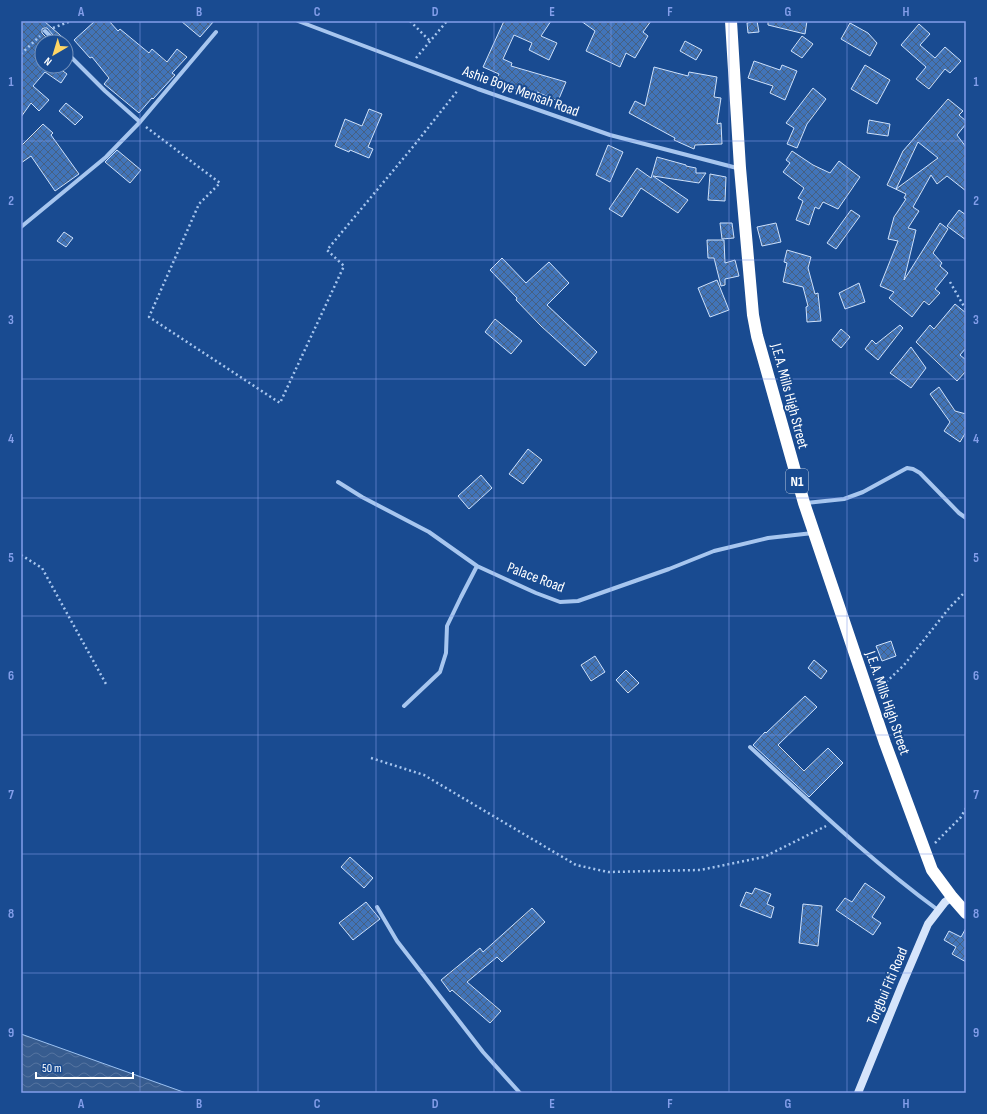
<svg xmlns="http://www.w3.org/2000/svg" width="987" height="1114" font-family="'Sofia Sans Condensed',sans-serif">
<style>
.water{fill:url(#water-waves);stroke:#9ac1f2}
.building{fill:url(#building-cross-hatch);stroke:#cee1fb;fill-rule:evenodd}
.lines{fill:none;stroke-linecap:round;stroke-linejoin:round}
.path{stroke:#a7c6ef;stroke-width:2.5;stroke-dasharray:2 3;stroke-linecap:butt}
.street{stroke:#a7c6ef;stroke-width:4}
.secondary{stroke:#d5e4fb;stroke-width:8}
.highway{stroke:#fff;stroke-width:12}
.grid{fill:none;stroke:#839eea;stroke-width:1;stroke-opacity:0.55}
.labels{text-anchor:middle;stroke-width:4;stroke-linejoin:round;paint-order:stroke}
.shield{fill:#194b91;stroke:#bac9de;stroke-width:1}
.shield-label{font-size:14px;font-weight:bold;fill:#fff}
.street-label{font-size:15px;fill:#fff;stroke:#194b91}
.neatline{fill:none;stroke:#839eea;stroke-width:1.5}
.grid-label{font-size:13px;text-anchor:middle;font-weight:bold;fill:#839eea}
</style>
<defs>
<pattern id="water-waves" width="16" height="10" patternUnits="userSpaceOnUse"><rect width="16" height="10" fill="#375c8f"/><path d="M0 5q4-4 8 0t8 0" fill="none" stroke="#5574a0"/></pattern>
<pattern id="building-cross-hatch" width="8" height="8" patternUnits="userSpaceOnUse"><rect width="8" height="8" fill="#4174b9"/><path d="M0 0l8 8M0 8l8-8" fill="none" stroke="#466082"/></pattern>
</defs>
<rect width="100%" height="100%" fill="#194b91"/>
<!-- water -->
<path class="water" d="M21 1034 186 1093H21Z"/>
<!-- building -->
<path class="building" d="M21 21H44L68 42H59L47 28H44L42 29V33L51 42H42V66H56L67 74 61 83 45 72 33 86 49 100 39 111 31 103 21 117Z
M95 21H109L118 31 120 29 149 53 152 49 167 62 177 49 187 57 172 73 175 75 153 99 152 98 139 113 104 84 109 78 92 57 90 58 74 40Z
M181 21H214L200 37Z
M504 21H551L541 36 557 43 549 60 529 50 532 43 514 35 503 59 512 63 511 66 566 82 558 101 537 92V94L517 89 496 80 499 74 483 67Z
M581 21H651L643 32 648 36 635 58 626 53 620 67 586 51 595 31Z
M757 21 759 32 748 33 747 23Z
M768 21H807L805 34 768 25Z
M850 23 868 33 877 43 870 56 841 39Z
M919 24 930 34 920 45 935 58 945 47 961 61 950 73 945 69 929 89 916 79 926 67 901 45Z
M802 36 813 44 802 58 791 51Z
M685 41 702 50 696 60 680 51Z
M754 61 780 70 782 65 797 71 785 100 770 93 773 86 748 78Z
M865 65 890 80 877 104 851 89Z
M654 67 688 76 689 72 717 77 714 97 721 98 717 124 721 123 722 144 695 145 694 149 674 140 675 138 629 113 635 101 645 106Z
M813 88 826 99 807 124 797 148 787 144 794 128 786 123Z
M948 99 963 111 959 115 966 121V124L957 135 966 147V191L947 176 937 184 931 175 913 207 919 211 908 228 916 230 904 280 940 223 948 229 933 253 942 263 940 266 948 273 935 289 940 293 929 305 924 301 912 317 889 298 894 292 880 286 898 241 888 239 894 217 906 199 904 198 906 194 887 185 903 151ZM918 142 938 158 896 189Z
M66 103 83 117 75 125 59 111Z
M369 109 382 114 368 147 373 149 369 158 350 150 349 152 335 146 345 119 362 126Z
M869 120 890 124 888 136 867 133Z
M43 124 53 133 51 135 79 174 55 191 31 156 21 163V146Z
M608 145 623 152 610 182 596 175Z
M117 150 141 170 130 183 105 162Z
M792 151 813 165 830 173 839 161 860 177 838 209 823 202 819 209 815 207 809 225 796 220 803 201 798 198 804 188 783 172 790 163 786 160Z
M657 157 686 165V166L696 168V173H706L699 183 653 176 688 200 678 213 641 188 622 217 609 209 637 168 651 178Z
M710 174 726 177 725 201 708 200Z
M851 210 860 216 836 249 827 243Z
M959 210 966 215V240L947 226Z
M720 223H732L734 238 722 239Z
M776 223 781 242 762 246 757 227Z
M64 232 73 238 66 247 57 241Z
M707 240H724L725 263 735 260 739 276 725 279V285L721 286 714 258H708Z
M787 250 811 257 808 268 815 294 818 293 821 321 807 322 806 307 808 306 803 287 783 282 787 263 784 262Z
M502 258 526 283 549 262 569 283 547 305 597 352 585 366 541 326 516 300 517 298 490 270Z
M717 280 729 310 710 317 698 288Z
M859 283 865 302 845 309 839 293Z
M955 304 966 313V348L960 355 966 360V371L957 381 916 342 930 325 934 329Z
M495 319 522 341 511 354 485 332Z
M900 325 903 328 878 360 865 349 872 340 876 344Z
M841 329 850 337 841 348 832 340Z
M911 347 926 368 911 388 890 373Z
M939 387 955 411 966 414V432L960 442 944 431 950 422 930 394Z
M528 449 542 460 523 484 509 474Z
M481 475 492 488 469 509 458 496Z
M891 641 896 656 882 661 876 646Z
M595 656 605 672 591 681 581 665Z
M814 660 827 671 821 679 808 668Z
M626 670 639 683 628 693 616 680Z
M805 696 817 707 778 745 804 771 828 748 843 763 809 797 753 745 765 732 766 733Z
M350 857 373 878 364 888 341 867Z
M865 883 885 897 872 917 881 923 873 935 836 910 845 898 852 902Z
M755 888 771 894 767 904 774 907 771 918 740 906 746 892 752 894Z
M366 902 380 919 353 940 339 923Z
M803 904 822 906 818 946 799 943Z
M532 908 545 922 502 962 497 957 467 982 501 1011 490 1023 452 990 450 992 441 980 480 948 483 952Z
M966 928V962L952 954 956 947 944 940 949 931 961 937Z"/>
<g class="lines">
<!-- path -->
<path class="path" d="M410 21 430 41
M53 28 71 21
M21 54 40 36
M416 58 447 21
M146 127 220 183 199 204 149 317 280 403 344 266 327 250 412 148 458 90
M950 282 966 310
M21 555 42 568 106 684
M879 689 904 665 950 607 966 591
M371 758 424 775 576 865 608 872 700 870 764 857 826 826
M935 843 961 817 966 808"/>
<!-- street -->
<path class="street" d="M298 21 478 89 610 135 737 168
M45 31 56 42
M66 52 105 91 140 122 216 32
M21 227 106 157 140 122
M338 482 362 497 429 532 477 566 536 593 560 602 578 601 669 569 714 551 768 538 813 533
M806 503 844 499 863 492 907 468 913 469 920 473 959 513 966 518
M404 706 440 672 446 653 447 626 461 597 477 566
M750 747C811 803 871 861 938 910
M377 907 397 941 483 1052 520 1093"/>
<!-- secondary -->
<path class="secondary" d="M858 1093 902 985 928 924 945 902 952 897"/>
<!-- highway -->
<path class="highway" d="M731 21 740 168 753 315 757 336 804 503 885 743 932 870 952 897 966 913"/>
</g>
<!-- grid -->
<path class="grid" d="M140 21V1093M258 21V1093M376 21V1093M494 21V1093M611 21V1093M729 21V1093M847 21V1093M21 141H966M21 260H966M21 379H966M21 498H966M21 616H966M21 735H966M21 854H966M21 973H966"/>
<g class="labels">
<!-- shield labels -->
<rect class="shield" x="786" y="469" width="22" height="24" rx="3"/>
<g class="shield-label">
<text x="797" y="486">N1</text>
</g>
<!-- street labels -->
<g class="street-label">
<text transform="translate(521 91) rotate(20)" y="5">Ashie Boye Mensah Road</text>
<text transform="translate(790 396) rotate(75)" y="5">J.E.A. Mills High Street</text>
<text transform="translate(536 577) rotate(21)" y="5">Palace Road</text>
<text transform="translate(888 703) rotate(71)" y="5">J.E.A. Mills High Street</text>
<text transform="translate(887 986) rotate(-67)" y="5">Torgbui Fiti Road</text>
</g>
</g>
<!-- border -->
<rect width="987" height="1114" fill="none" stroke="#194b91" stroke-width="44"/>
<!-- north arrow -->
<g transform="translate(54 54) rotate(218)"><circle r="19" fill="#194b91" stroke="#7593bd"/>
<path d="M0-3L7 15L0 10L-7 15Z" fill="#ffd665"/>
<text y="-6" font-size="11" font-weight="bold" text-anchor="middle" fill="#ffffff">N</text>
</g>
<!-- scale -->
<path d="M36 1072v6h97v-6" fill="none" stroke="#ffffff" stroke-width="2"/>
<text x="42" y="1072" font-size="12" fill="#ffffff" stroke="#194b91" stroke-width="3" paint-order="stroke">50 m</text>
<rect x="22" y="22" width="943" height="1070" class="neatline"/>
<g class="grid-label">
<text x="81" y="16">A</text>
<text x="199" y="16">B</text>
<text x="317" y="16">C</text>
<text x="435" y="16">D</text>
<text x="552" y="16">E</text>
<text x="670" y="16">F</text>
<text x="788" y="16">G</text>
<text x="906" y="16">H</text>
<text x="11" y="86">1</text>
<text x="976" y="86">1</text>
<text x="11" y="205">2</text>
<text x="976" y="205">2</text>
<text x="11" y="324">3</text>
<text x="976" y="324">3</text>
<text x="11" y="443">4</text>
<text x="976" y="443">4</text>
<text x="11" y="562">5</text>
<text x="976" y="562">5</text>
<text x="11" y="680">6</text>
<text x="976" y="680">6</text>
<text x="11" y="799">7</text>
<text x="976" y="799">7</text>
<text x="11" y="918">8</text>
<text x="976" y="918">8</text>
<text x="11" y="1037">9</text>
<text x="976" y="1037">9</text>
<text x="81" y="1108">A</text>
<text x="199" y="1108">B</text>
<text x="317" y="1108">C</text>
<text x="435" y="1108">D</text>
<text x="552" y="1108">E</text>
<text x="670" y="1108">F</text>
<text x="788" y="1108">G</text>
<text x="906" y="1108">H</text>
</g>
</svg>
